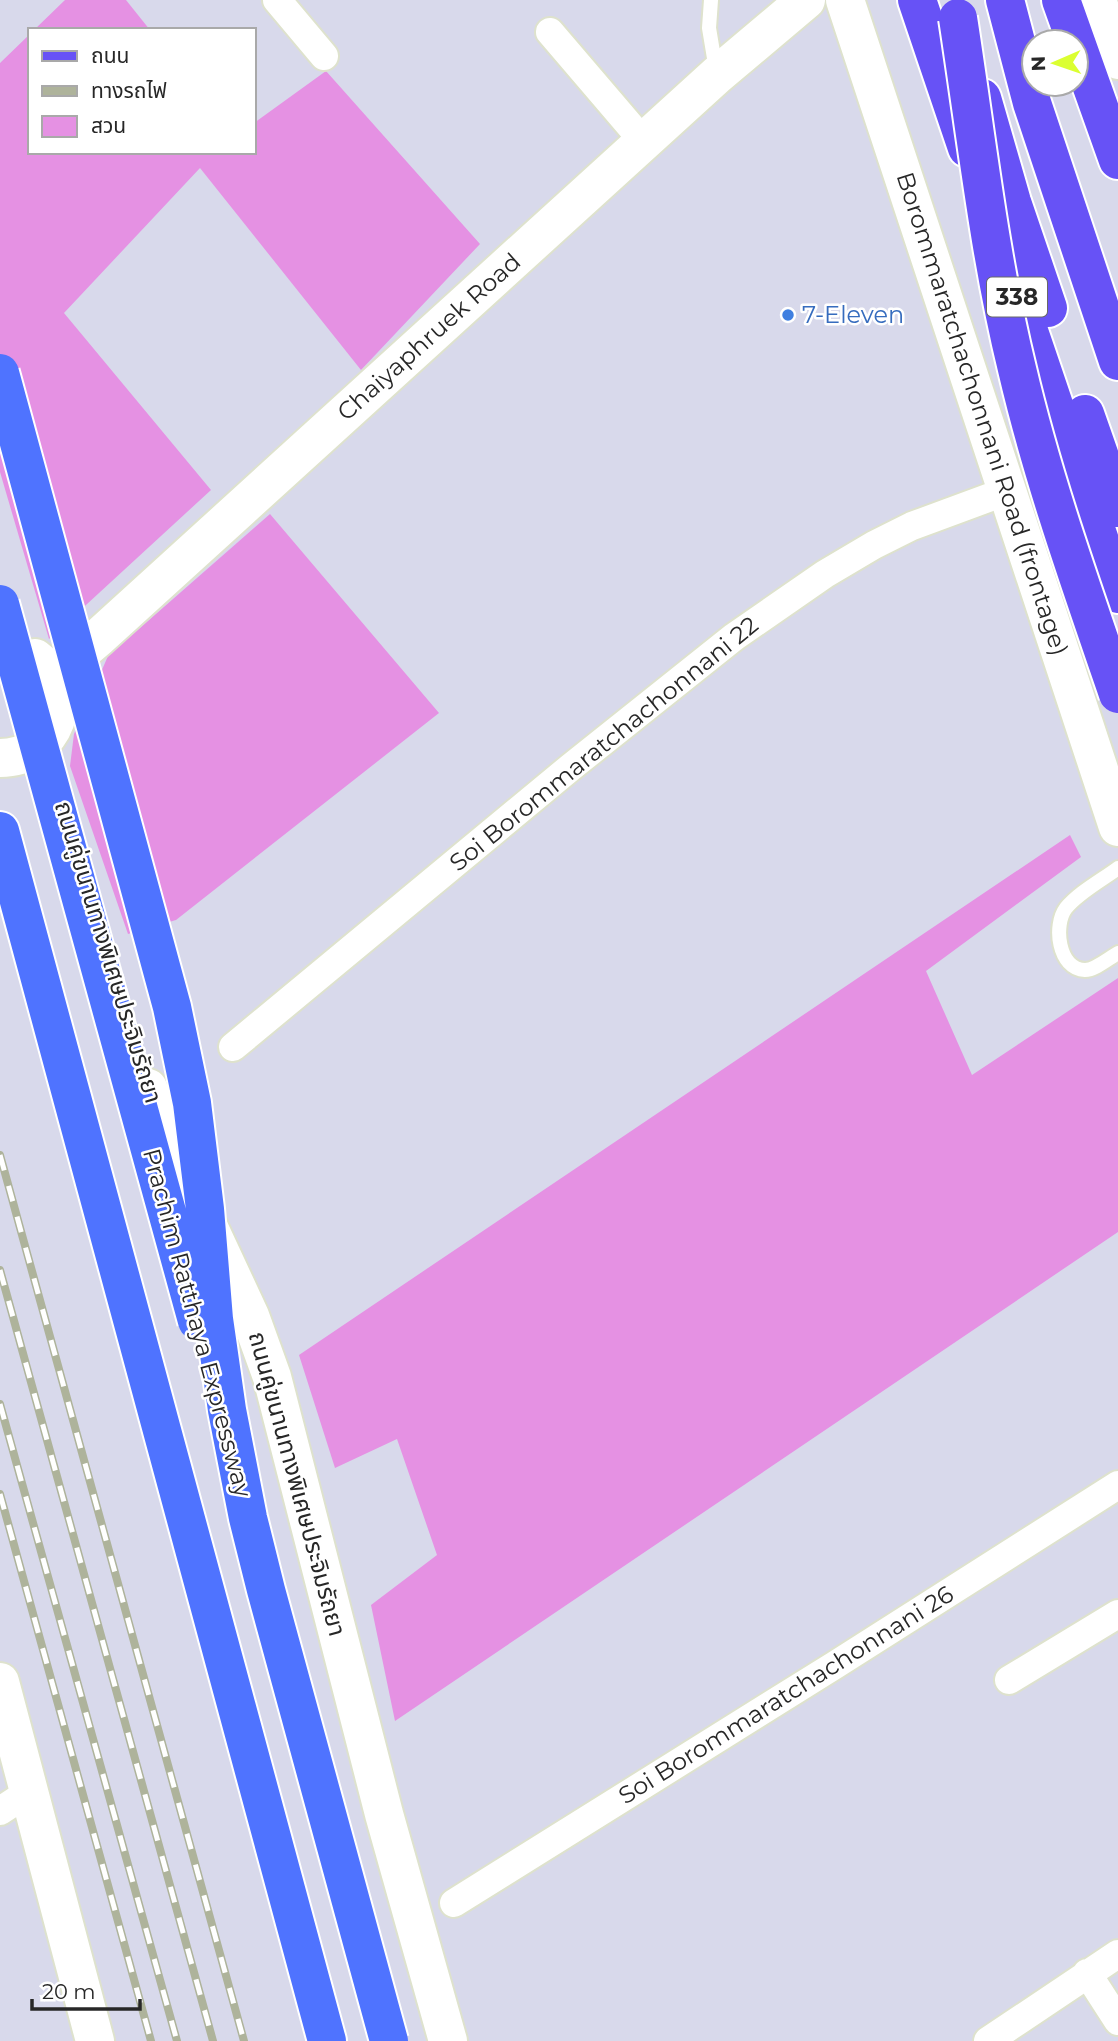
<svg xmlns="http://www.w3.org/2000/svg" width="1118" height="2041" font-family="Montserrat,'Noto Sans Thai',sans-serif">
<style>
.green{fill:#e591e3}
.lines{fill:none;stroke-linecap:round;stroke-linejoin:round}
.service-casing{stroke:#dee2cd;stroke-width:18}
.minor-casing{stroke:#dee2cd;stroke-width:32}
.secondary-casing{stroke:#dee2cd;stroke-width:42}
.primary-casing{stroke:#fff;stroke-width:42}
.motorway-casing{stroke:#fff;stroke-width:42}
.service{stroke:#fff;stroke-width:14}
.minor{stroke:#fff;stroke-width:28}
.secondary{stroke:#fff;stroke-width:38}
.primary{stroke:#6752f6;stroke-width:38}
.motorway{stroke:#4f73ff;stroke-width:38}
.rail-casing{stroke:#aeb39b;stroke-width:8}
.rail{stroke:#fff;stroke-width:5;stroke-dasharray:16;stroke-linecap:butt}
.primary-bridge-casing{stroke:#fff;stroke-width:42;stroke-linecap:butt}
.motorway-bridge-casing{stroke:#fff;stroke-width:42;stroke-linecap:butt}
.primary-bridge{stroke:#6752f6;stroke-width:38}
.motorway-bridge{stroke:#4f73ff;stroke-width:38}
.shop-dot{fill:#3f7fe0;stroke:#fff;stroke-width:2.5}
.labels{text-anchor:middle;stroke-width:5;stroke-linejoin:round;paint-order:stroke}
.shield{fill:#fff;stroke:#686868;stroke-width:2}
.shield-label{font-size:23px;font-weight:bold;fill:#272727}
.shop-label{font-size:24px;fill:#366cbe;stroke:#fff;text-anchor:start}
.street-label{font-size:24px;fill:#272727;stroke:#fff}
</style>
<rect width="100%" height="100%" fill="#d8d9eb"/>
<!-- green -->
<path class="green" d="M65 0H126L150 30H34Z
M30 34V152H254V123L326 71 480 244 361 370 200 168 64 313 211 490 49 639 0 472V63Z
M270 514 439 713 176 920 128 934 70 766 74 734 108 656Z
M1070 835 1081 857 926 971 972 1075 1118 978V1232L395 1721 371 1605 437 1555 397 1439 335 1468 299 1355Z"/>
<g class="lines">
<!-- service casing -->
<g class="service-casing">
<path id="service" d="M711 0 709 28 716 70
M1118 868C1102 880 1079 892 1066 908 1053 925 1058 969 1085 970 1095 970 1109 958 1118 953"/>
</g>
<!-- minor casing -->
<g class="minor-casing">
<path id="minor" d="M277 0 324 56
M550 32 644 142
M233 1047 571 767 734 637 825 574 874 545 912 526 1007 491
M1009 1680 1118 1614
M0 1811 29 1792
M454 1903 835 1665 1118 1485
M1087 1973 1118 2021
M988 2041 1118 1954"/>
</g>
<!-- secondary casing -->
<g class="secondary-casing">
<path id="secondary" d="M845 0 1118 827
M1097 0 1118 60
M52 677 99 637 717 75 806 0
M0 758C56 758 80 693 35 658
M148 1088 164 1131 250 1316 272 1377 384 1814 448 2041
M0 1682 95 2041"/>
</g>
<!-- primary casing -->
<g class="primary-casing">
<path id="primary" d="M917 0 967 148
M1005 0 1032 103 1118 361
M1061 0 1118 160
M982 98 1012 202 1048 308
M1010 275 1118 594
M1085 414 1118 508"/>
</g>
<!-- motorway casing -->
<g class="motorway-casing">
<path id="motorway" d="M0 831 327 2041"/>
</g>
<!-- service -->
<use href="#service" class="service"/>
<!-- minor -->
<use href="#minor" class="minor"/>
<!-- secondary -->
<use href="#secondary" class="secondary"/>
<!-- primary -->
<use href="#primary" class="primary"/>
<!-- motorway -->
<use href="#motorway" class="motorway"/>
<!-- rail casing -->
<g class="rail-casing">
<path id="rail" d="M0 1155 244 2041
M0 1270 213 2041
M0 1404 177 2041
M0 1494 151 2041"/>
</g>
<!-- rail -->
<use href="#rail" class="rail"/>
<!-- primary-bridge casing -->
<g class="primary-bridge-casing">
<path id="primary-bridge" d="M958 18C976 134 989 255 1017 369 1043 480 1081 586 1118 694"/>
</g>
<!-- motorway-bridge casing -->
<g class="motorway-bridge-casing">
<path id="motorway-bridge" d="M0 373 172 1007 192 1103 205 1209 214 1319 227 1410 248 1518 266 1590 389 2041
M0 604 197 1321"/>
</g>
<!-- primary-bridge -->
<use href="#primary-bridge" class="primary-bridge"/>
<!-- motorway-bridge -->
<use href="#motorway-bridge" class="motorway-bridge"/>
</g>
<!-- markers -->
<circle class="shop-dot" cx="788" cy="315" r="7"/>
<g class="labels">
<!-- shield labels -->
<rect class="shield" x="987" y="277.5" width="60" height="39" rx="5"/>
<g class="shield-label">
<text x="1017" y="305">338</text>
</g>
<!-- shop labels -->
<g class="shop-label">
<text x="802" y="323">7-Eleven</text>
</g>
<!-- street labels -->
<g class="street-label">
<text transform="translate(429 337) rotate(-42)" y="8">Chaiyaphruek Road</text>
<text transform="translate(982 414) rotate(72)" y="8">Borommaratchachonnani Road (frontage)</text>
<text transform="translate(604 744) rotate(-39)" y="8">Soi Borommaratchachonnani 22</text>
<text transform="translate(108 952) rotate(73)" y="8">ถนนคู่ขนานทางพิเศษประจิมรัถยา</text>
<text transform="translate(197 1323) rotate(75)" y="8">Prachim Ratthaya Expressway</text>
<text transform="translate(297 1484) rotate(75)" y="8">ถนนคู่ขนานทางพิเศษประจิมรัถยา</text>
<text transform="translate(786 1695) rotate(-32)" y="8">Soi Borommaratchachonnani 26</text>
</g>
</g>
<!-- legend -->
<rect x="28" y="28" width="228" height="126" fill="#ffffff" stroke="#a9a9a9" stroke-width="2"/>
<rect x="42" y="51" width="35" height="10" fill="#6752f6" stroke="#a9a9a9" stroke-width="2"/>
<text x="91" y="63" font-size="21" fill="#272727">ถนน</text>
<rect x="42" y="86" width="35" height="10" fill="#aeb39b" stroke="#a9a9a9" stroke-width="2"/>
<text x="91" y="98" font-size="21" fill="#272727">ทางรถไฟ</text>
<rect x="42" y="116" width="35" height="21" fill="#e591e3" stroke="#a9a9a9" stroke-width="2"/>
<text x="91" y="133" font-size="21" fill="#272727">สวน</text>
<!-- north arrow -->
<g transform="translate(1055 63) rotate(268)"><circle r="33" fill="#ffffff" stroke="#a9a9a9" stroke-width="2"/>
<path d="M0-5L12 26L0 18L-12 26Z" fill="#dbff31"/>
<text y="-10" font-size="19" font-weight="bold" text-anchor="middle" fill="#272727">N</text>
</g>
<!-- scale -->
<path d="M32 1999v10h108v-10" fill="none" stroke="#272727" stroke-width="3.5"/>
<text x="42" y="1999" font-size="21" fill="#272727" stroke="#ffffff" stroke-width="5" paint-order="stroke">20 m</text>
</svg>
